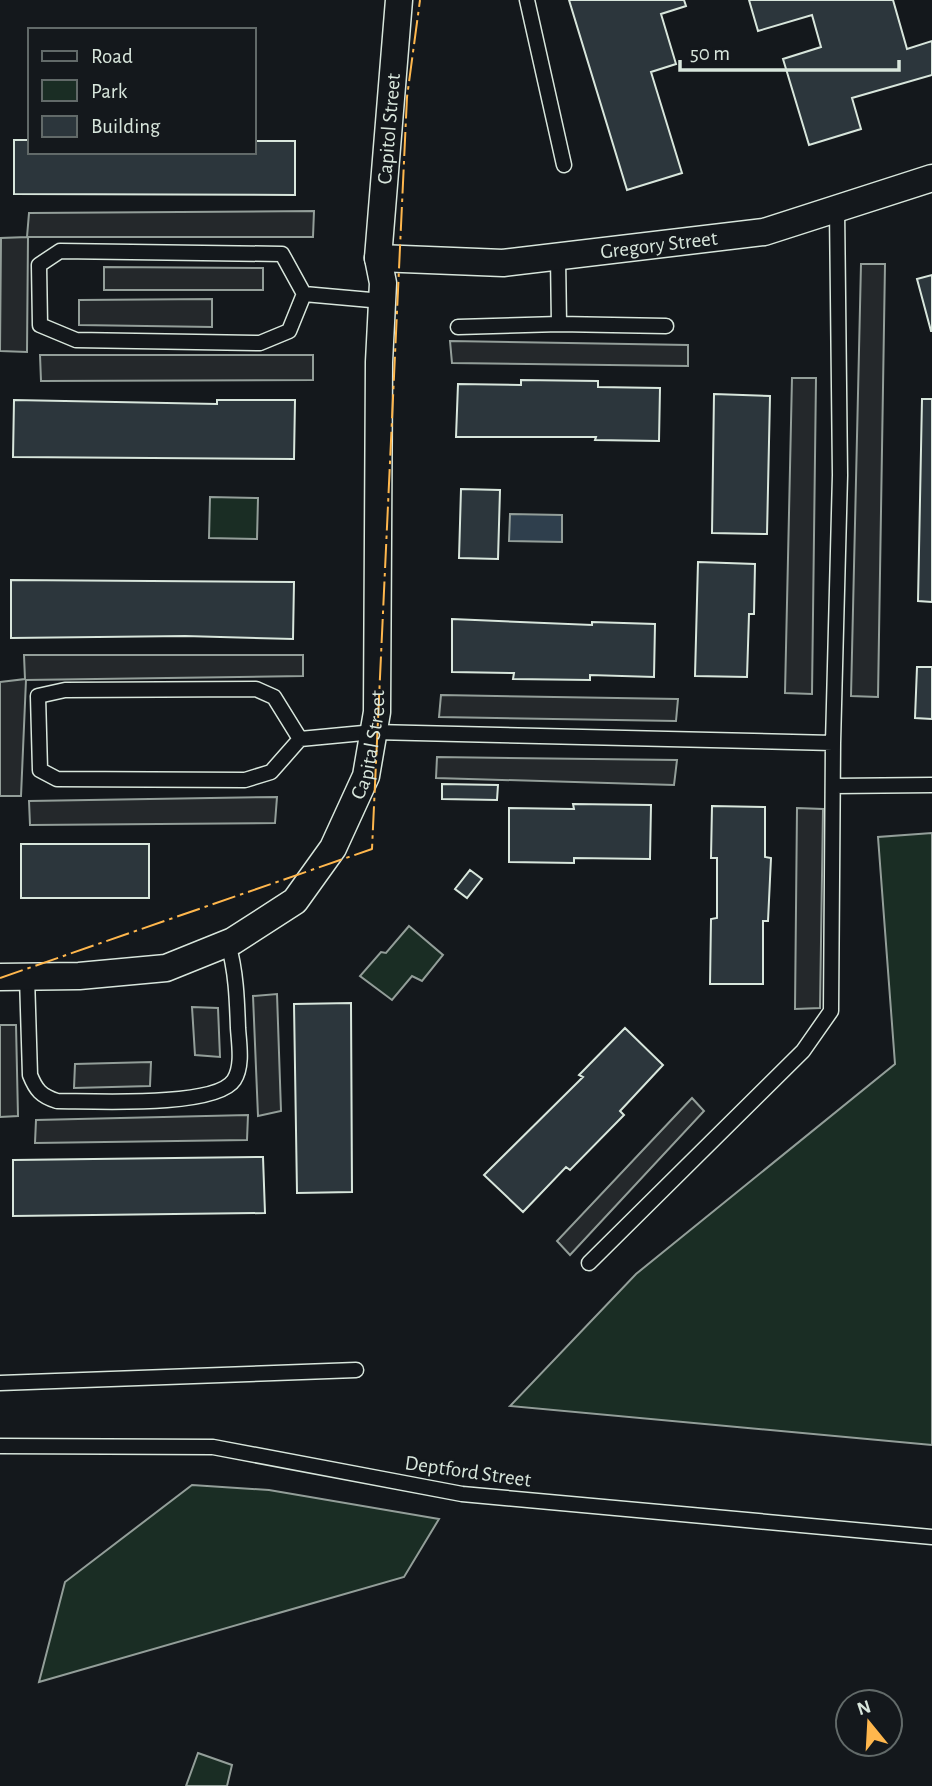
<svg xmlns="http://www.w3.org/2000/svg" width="932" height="1786" font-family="'Alegreya Sans',sans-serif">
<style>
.green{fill:#1a2d24;stroke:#939e99;stroke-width:2}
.parking{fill:#24282b;stroke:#939e99;stroke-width:2}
.water{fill:#2f3f4d;stroke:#939e99;stroke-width:2}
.building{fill:#2c363c;stroke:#d8e6dc;stroke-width:2}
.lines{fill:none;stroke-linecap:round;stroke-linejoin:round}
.lane-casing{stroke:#d8e6dc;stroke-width:17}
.street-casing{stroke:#d8e6dc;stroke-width:29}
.lane{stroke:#14181c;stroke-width:14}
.street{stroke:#14181c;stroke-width:26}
.power{stroke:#ffb74d;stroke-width:2;stroke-dasharray:24 5 3.5 5;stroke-linecap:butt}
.labels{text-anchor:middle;stroke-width:5;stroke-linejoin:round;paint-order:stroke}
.street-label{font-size:21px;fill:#d8e6dc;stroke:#14181c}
</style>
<rect width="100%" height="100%" fill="#14181c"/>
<!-- green -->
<path class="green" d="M210 497 258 498 257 539 209 538Z
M932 833V1445L510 1406 636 1274 895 1064 878 837Z
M409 926 443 955 422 981 412 976 392 1000 360 976 381 952 386 953Z
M192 1485 269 1490 439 1519 404 1577 39 1682 65 1582Z
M198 1753 232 1765 227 1786H186Z"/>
<!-- parking -->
<path class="parking" d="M314 211 313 237H28L27 352 0 351 1 238 27 237 29 213Z
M861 264H885L878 697 851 696Z
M104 267 263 268V290H104Z
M212 299V327L79 325V300Z
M450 341 688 345V366L452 363Z
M40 355H313V380L41 381Z
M792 378H816L812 694 785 693Z
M24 655H303V676L26 680 21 796H0V682L25 679Z
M441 695 678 699 676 721 439 717Z
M437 757 677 760 674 785 436 778Z
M277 797 275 823 30 825 29 801Z
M797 808 823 809 820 1008 795 1009Z
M277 994 281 1111 258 1116 253 996Z
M192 1007 218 1008 220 1057 195 1055Z
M0 1025H16L18 1116 0 1117Z
M151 1062 150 1086 74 1088 75 1064Z
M692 1098 704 1111 570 1255 557 1241Z
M248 1115 247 1140 35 1143 36 1120Z"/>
<!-- water -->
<path class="water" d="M510 514 562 515V542L509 541Z"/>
<!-- building -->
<path class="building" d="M569 0H684L686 6 661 14 676 64 651 72 682 173 627 190Z
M749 0H893L907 49 932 41V75L852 98 861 129 809 145 783 59 821 47 812 15 758 31Z
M14 140H30V152H254V141H295V195L14 194Z
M932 275V331H931L917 279Z
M521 380 598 381V387L660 388 659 441 595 440 596 437H456L458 384 521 385Z
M714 394 770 396 767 534 712 533Z
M922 399H932V602L918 601Z
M14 400 217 404V400H295L294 459 13 457Z
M461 489 500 490 498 559 459 558Z
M698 562 755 564 754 614H749L747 677 695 676Z
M11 580 294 582 293 639 185 636 11 638Z
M452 619 592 625V622L655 624 654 677 590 675V680L513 679 514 673 452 672Z
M917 667H932V719L915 718Z
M442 784 498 785 497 800 442 799Z
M573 804 651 805 650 859 574 858V863L509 862V808L574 809Z
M712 806 765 807V857L771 858 768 921H763V984H710L711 919 717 918V858H711Z
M21 844H149V898H21Z
M470 870 482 879 467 898 455 889Z
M351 1003 352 1192 297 1193 294 1004Z
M625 1028 663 1065 620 1111 624 1115 570 1170 566 1167 523 1212 484 1175 583 1077 579 1075Z
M263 1157 265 1213 13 1216V1160Z"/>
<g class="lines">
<!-- lane casing -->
<g class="lane-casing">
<path id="lane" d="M527 0 564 165
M558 257 559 324 666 326
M304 294 289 331 260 343 76 340 40 325 39 265 60 251 282 254 304 294 382 301
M458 327 559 324
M300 739 271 772 245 780 57 779 40 770 38 696 65 690 256 689 274 697 300 739 374 732 833 743 840 475 837 208
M834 786 932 785
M27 977 30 1075C36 1090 41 1096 57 1101 91 1101 216 1108 234 1080 243 1066 239 1044 238 1028 237 999 236 971 228 943
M589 1263 803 1051 831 1011 833 743
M0 1383 356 1370
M0 1446 213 1447 462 1494 932 1537"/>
</g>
<!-- street casing -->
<g class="street-casing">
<g id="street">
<path id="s1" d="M378 258 503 263 764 232 932 178"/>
<path id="s2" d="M0 977 79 976 166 968 233 941 295 901 333 848 366 776 377 712 379 362 383 283 378 258 399 0"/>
</g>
</g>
<!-- lane -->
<use href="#lane" class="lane"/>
<!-- street -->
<use href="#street" class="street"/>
<!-- power -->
<path class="power" d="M0 978 372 849 407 97 420 0"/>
</g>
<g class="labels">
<!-- street labels -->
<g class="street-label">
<text dy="7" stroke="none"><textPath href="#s2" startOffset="1106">Capitol Street</textPath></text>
<text dy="7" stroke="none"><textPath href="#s1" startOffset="282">Gregory Street</textPath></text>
<text dy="7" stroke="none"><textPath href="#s2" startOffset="488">Capital Street</textPath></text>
<text transform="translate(468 1471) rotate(8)" y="7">Deptford Street</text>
</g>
</g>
<!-- legend -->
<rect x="28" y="28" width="228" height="126" fill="#14181c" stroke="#626a69" stroke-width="2"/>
<rect x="42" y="51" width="35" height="10" fill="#14181c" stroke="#626a69" stroke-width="2"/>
<text x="91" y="63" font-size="21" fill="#d8e6dc">Road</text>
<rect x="42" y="80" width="35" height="21" fill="#1a2d24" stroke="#626a69" stroke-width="2"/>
<text x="91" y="98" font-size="21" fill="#d8e6dc">Park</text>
<rect x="42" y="116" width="35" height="21" fill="#2c363c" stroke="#626a69" stroke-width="2"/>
<text x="91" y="133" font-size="21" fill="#d8e6dc">Building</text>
<!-- north arrow -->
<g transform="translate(869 1723) rotate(342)"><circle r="33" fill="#14181c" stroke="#626a69" stroke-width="2"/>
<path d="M0-5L12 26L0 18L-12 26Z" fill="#ffb74d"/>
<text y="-10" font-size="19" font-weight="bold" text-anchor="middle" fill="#d8e6dc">N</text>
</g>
<!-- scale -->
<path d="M680 60v10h219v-10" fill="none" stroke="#d8e6dc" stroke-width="3.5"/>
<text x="690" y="60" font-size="21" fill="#d8e6dc" stroke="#14181c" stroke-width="5" paint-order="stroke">50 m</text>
</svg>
